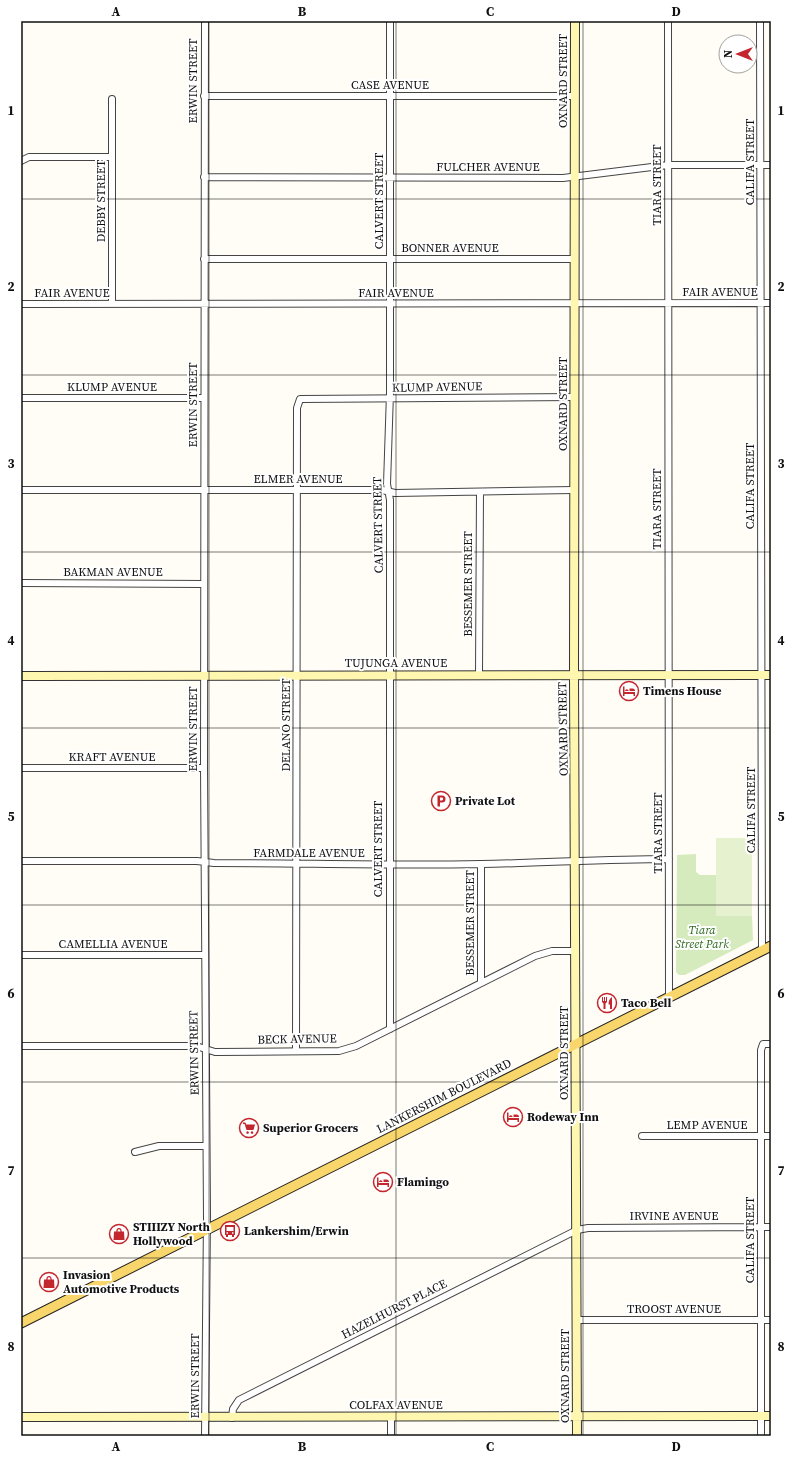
<svg xmlns="http://www.w3.org/2000/svg" width="792" height="1457" font-family="'Source Serif 4',serif">
<style>
.green{fill:#d5ebbd}
.pitch{fill:#e6f2cf}
.lines{fill:none;stroke-linecap:round;stroke-linejoin:round}
.street-casing{stroke:#444;stroke-width:8}
.secondary-casing{stroke:#333;stroke-width:10}
.primary-casing{stroke:#222;stroke-width:11}
.street{stroke:#fff;stroke-width:6}
.secondary{stroke:#fff6b0;stroke-width:8}
.primary{stroke:#f9d66b;stroke-width:9}
.grid{fill:none;stroke:#111;stroke-width:1;stroke-opacity:0.55}
.labels{text-anchor:middle;stroke-width:4;stroke-linejoin:round;paint-order:stroke}
.street-label{font-size:12px;fill:#111;stroke:#fff}
.poi-label{font-size:12px;font-weight:bold;fill:#111;stroke:#fff;text-anchor:start}
.park-label{font-size:12px;font-style:italic;fill:#2f6b1f;stroke:#fff}
.neatline{fill:none;stroke:#111;stroke-width:1.5}
.grid-label{font-size:13px;text-anchor:middle;font-weight:bold;fill:#111}
</style>
<rect width="100%" height="100%" fill="#fffdf5"/>
<!-- green -->
<path class="green" d="M696 854V872L700 875H716V916H752L753 940 685 975H679L676 972 677 855Z"/>
<!-- pitch -->
<path class="pitch" d="M716 838H752V916H716Z"/>
<g class="lines">
<!-- street casing -->
<g class="street-casing">
<path id="street" d="M205 21 204 768 207 1216 205 1436
M390 21V393L387 484 390 500V1029
M668 21 669 997
M760 21 762 950
M204 96H575
M21 161 29 157H112
M204 177 563 178 668 165H771
M204 259H575
M21 304 771 303
M112 304V99
M21 398H204
M21 490H382L395 493 574 490
M21 583 204 584
M479 675 480 492
M21 768H204
M21 861H197L214 863C303 863 392 866 481 864 544 863 606 859 669 859
M481 864V982
M21 955H205
M21 1046H196L215 1052 339 1051 356 1046 535 956 552 951H576
M296 1051 297 408 300 399 575 397
M642 1136H771
M135 1152 159 1146H206
M577 1320H771
M232 1418 233 1409 239 1400 577 1230 588 1228 771 1227
M391 1436V1417
M761 1436V1050L763 1044H771"/>
</g>
<!-- secondary casing -->
<g class="secondary-casing">
<path id="secondary" d="M575 21 574 676 577 1436
M21 676 771 675
M21 1417 771 1416"/>
</g>
<!-- primary casing -->
<g class="primary-casing">
<path id="primary" d="M21 1323 771 946"/>
</g>
<!-- street -->
<use href="#street" class="street"/>
<!-- secondary -->
<use href="#secondary" class="secondary"/>
<!-- primary -->
<use href="#primary" class="primary"/>
</g>
<!-- grid -->
<path class="grid" d="M209 21V1436M396 21V1436M583 21V1436M21 199H771M21 375H771M21 552H771M21 728H771M21 905H771M21 1082H771M21 1258H771"/>
<!-- icons -->
<defs>
<g id="hotel-ring" transform="scale(1)"><circle r="9.5" fill="#fff" stroke="#c4262e" stroke-width="1.5"/><path d="M-6-4.5h1.5V1H6V5H4.5V3h-9V5H-6ZM-4 0a1.8 1.8 0 1 1 3.6 0ZM.5 0V-2.5h3Q6-2.5 6 0Z" fill="#c4262e"/></g>
<g id="parking-ring" transform="scale(1)"><circle r="9.5" fill="#fff" stroke="#c4262e" stroke-width="1.5"/><path d="M-3.5-5.5H1a3.5 3.5 0 0 1 0 7H-1V5.5H-3.5ZM-1-3.4V-.6H.8a1.4 1.4 0 0 0 0-2.8Z" fill="#c4262e"/></g>
<g id="restaurant-ring" transform="scale(1)"><circle r="9.5" fill="#fff" stroke="#c4262e" stroke-width="1.5"/><path d="M-5-6h1v4h1v-4h1v4h1v-4h1v5L-1.5 .5V6h-2V.5L-5-1ZM5-6V6H3V1.5H1.5Q1.5-4 5-6Z" fill="#c4262e"/></g>
<g id="supermarket-ring" transform="scale(1)"><circle r="9.5" fill="#fff" stroke="#c4262e" stroke-width="1.5"/><path d="M-6-5.5h2.5l.6 2H6L4.5 2H-2.5L-4.4-4H-6ZM-1.5 3.2a1.3 1.3 0 1 0 .1 0ZM3 3.2a1.3 1.3 0 1 0 .1 0Z" fill="#c4262e"/></g>
<g id="bus-ring" transform="scale(1)"><circle r="9.5" fill="#fff" stroke="#c4262e" stroke-width="1.5"/><path d="M-5-6H5V4H4V6H2V4H-2V6H-4V4H-5ZM-3.5-4V0h7V-4ZM-3.5 1.2v1.5H-2V1.2ZM2 1.2v1.5H3.5V1.2Z" fill="#c4262e"/></g>
<g id="shop-ring" transform="scale(1)"><circle r="9.5" fill="#fff" stroke="#c4262e" stroke-width="1.5"/><path d="M-5-2.5h2.3a2.7 3.5 0 0 1 5.4 0H5L5.5 6h-11ZM-1.5-2.5h3a1.5 2.3 0 0 0-3 0Z" fill="#c4262e"/></g>
</defs>
<g fill-rule="evenodd">
<use href="#hotel-ring" x="629" y="691"/>
<use href="#parking-ring" x="441" y="801"/>
<use href="#restaurant-ring" x="607" y="1003"/>
<use href="#hotel-ring" x="513" y="1117"/>
<use href="#supermarket-ring" x="249" y="1128"/>
<use href="#hotel-ring" x="383" y="1182"/>
<use href="#bus-ring" x="230" y="1231"/>
<use href="#shop-ring" x="119" y="1234"/>
<use href="#shop-ring" x="49" y="1282"/>
</g>
<g class="labels">
<!-- street labels -->
<g class="street-label">
<text transform="translate(193 81) rotate(-90)" y="4">ERWIN STREET</text>
<text transform="translate(563 81) rotate(-90)" y="4">OXNARD STREET</text>
<text x="390" y="89">CASE AVENUE</text>
<text transform="translate(750 162) rotate(-90)" y="4">CALIFA STREET</text>
<text x="488" y="171">FULCHER AVENUE</text>
<text transform="translate(657 185) rotate(-90)" y="4">TIARA STREET</text>
<text transform="translate(101 201) rotate(-90)" y="4">DEBBY STREET</text>
<text transform="translate(379 201) rotate(-90)" y="4">CALVERT STREET</text>
<text x="450" y="252">BONNER AVENUE</text>
<text x="720" y="296">FAIR AVENUE</text>
<text x="72" y="297">FAIR AVENUE</text>
<text x="396" y="297">FAIR AVENUE</text>
<text x="112" y="391">KLUMP AVENUE</text>
<text transform="translate(437 387) rotate(-1)" y="4">KLUMP AVENUE</text>
<text transform="translate(563 404) rotate(-90)" y="4">OXNARD STREET</text>
<text transform="translate(193 405) rotate(-90)" y="4">ERWIN STREET</text>
<text x="298" y="483">ELMER AVENUE</text>
<text transform="translate(750 486) rotate(-90)" y="4">CALIFA STREET</text>
<text transform="translate(657 509) rotate(-90)" y="4">TIARA STREET</text>
<text transform="translate(378 525) rotate(-91)" y="4">CALVERT STREET</text>
<text x="113" y="576">BAKMAN AVENUE</text>
<text transform="translate(468 584) rotate(-90)" y="4">BESSEMER STREET</text>
<text x="396" y="667">TUJUNGA AVENUE</text>
<text transform="translate(286 725) rotate(-90)" y="4">DELANO STREET</text>
<text transform="translate(193 729) rotate(-90)" y="4">ERWIN STREET</text>
<text transform="translate(563 729) rotate(-91)" y="4">OXNARD STREET</text>
<text x="112" y="761">KRAFT AVENUE</text>
<text transform="translate(751 810) rotate(-90)" y="4">CALIFA STREET</text>
<text transform="translate(658 833) rotate(-90)" y="4">TIARA STREET</text>
<text transform="translate(378 849) rotate(-90)" y="4">CALVERT STREET</text>
<text x="309" y="857">FARMDALE AVENUE</text>
<text transform="translate(470 923) rotate(-90)" y="4">BESSEMER STREET</text>
<text x="113" y="948">CAMELLIA AVENUE</text>
<text transform="translate(297 1039) rotate(-1)" y="4">BECK AVENUE</text>
<text transform="translate(194 1053) rotate(-91)" y="4">ERWIN STREET</text>
<text transform="translate(564 1053) rotate(-90)" y="4">OXNARD STREET</text>
<text transform="translate(444 1096) rotate(-27)" y="4">LANKERSHIM BOULEVARD</text>
<text x="707" y="1129">LEMP AVENUE</text>
<text x="674" y="1220">IRVINE AVENUE</text>
<text transform="translate(750 1240) rotate(-90)" y="4">CALIFA STREET</text>
<text transform="translate(394 1309) rotate(-27)" y="4">HAZELHURST PLACE</text>
<text x="674" y="1313">TROOST AVENUE</text>
<text transform="translate(195 1376) rotate(-90)" y="4">ERWIN STREET</text>
<text transform="translate(565 1376) rotate(-90)" y="4">OXNARD STREET</text>
<text x="396" y="1409">COLFAX AVENUE</text>
</g>
<!-- poi labels -->
<g class="poi-label">
<text x="643" y="695">Timens House</text>
<text x="455" y="805">Private Lot</text>
<text x="621" y="1007">Taco Bell</text>
<text x="527" y="1121">Rodeway Inn</text>
<text x="263" y="1132">Superior Grocers</text>
<text x="397" y="1186">Flamingo</text>
<text x="133" y="1231">STIIIZY North<tspan x="133" dy="14">Hollywood</tspan></text>
<text x="244" y="1235">Lankershim/Erwin</text>
<text x="63" y="1279">Invasion<tspan x="63" dy="14">Automotive Products</tspan></text>
</g>
<!-- park labels -->
<g class="park-label">
<text x="702" y="934">Tiara<tspan x="702" dy="14">Street Park</tspan></text>
</g>
</g>
<!-- border -->
<rect width="792" height="1457" fill="none" stroke="#ffffff" stroke-width="44"/>
<!-- north arrow -->
<g transform="translate(738 54) rotate(270)"><circle r="19" fill="#ffffff" stroke="#a0a0a0"/>
<path d="M0-3L7 15L0 10L-7 15Z" fill="#c4262e"/>
<text y="-6" font-size="11" font-weight="bold" text-anchor="middle" fill="#111111">N</text>
</g>
<rect x="22" y="22" width="748" height="1413" class="neatline"/>
<g class="grid-label">
<text x="116" y="16">A</text>
<text x="302" y="16">B</text>
<text x="490" y="16">C</text>
<text x="676" y="16">D</text>
<text x="11" y="115">1</text>
<text x="781" y="115">1</text>
<text x="11" y="291">2</text>
<text x="781" y="291">2</text>
<text x="11" y="468">3</text>
<text x="781" y="468">3</text>
<text x="11" y="645">4</text>
<text x="781" y="645">4</text>
<text x="11" y="821">5</text>
<text x="781" y="821">5</text>
<text x="11" y="998">6</text>
<text x="781" y="998">6</text>
<text x="11" y="1175">7</text>
<text x="781" y="1175">7</text>
<text x="11" y="1351">8</text>
<text x="781" y="1351">8</text>
<text x="116" y="1451">A</text>
<text x="302" y="1451">B</text>
<text x="490" y="1451">C</text>
<text x="676" y="1451">D</text>
</g>
</svg>
